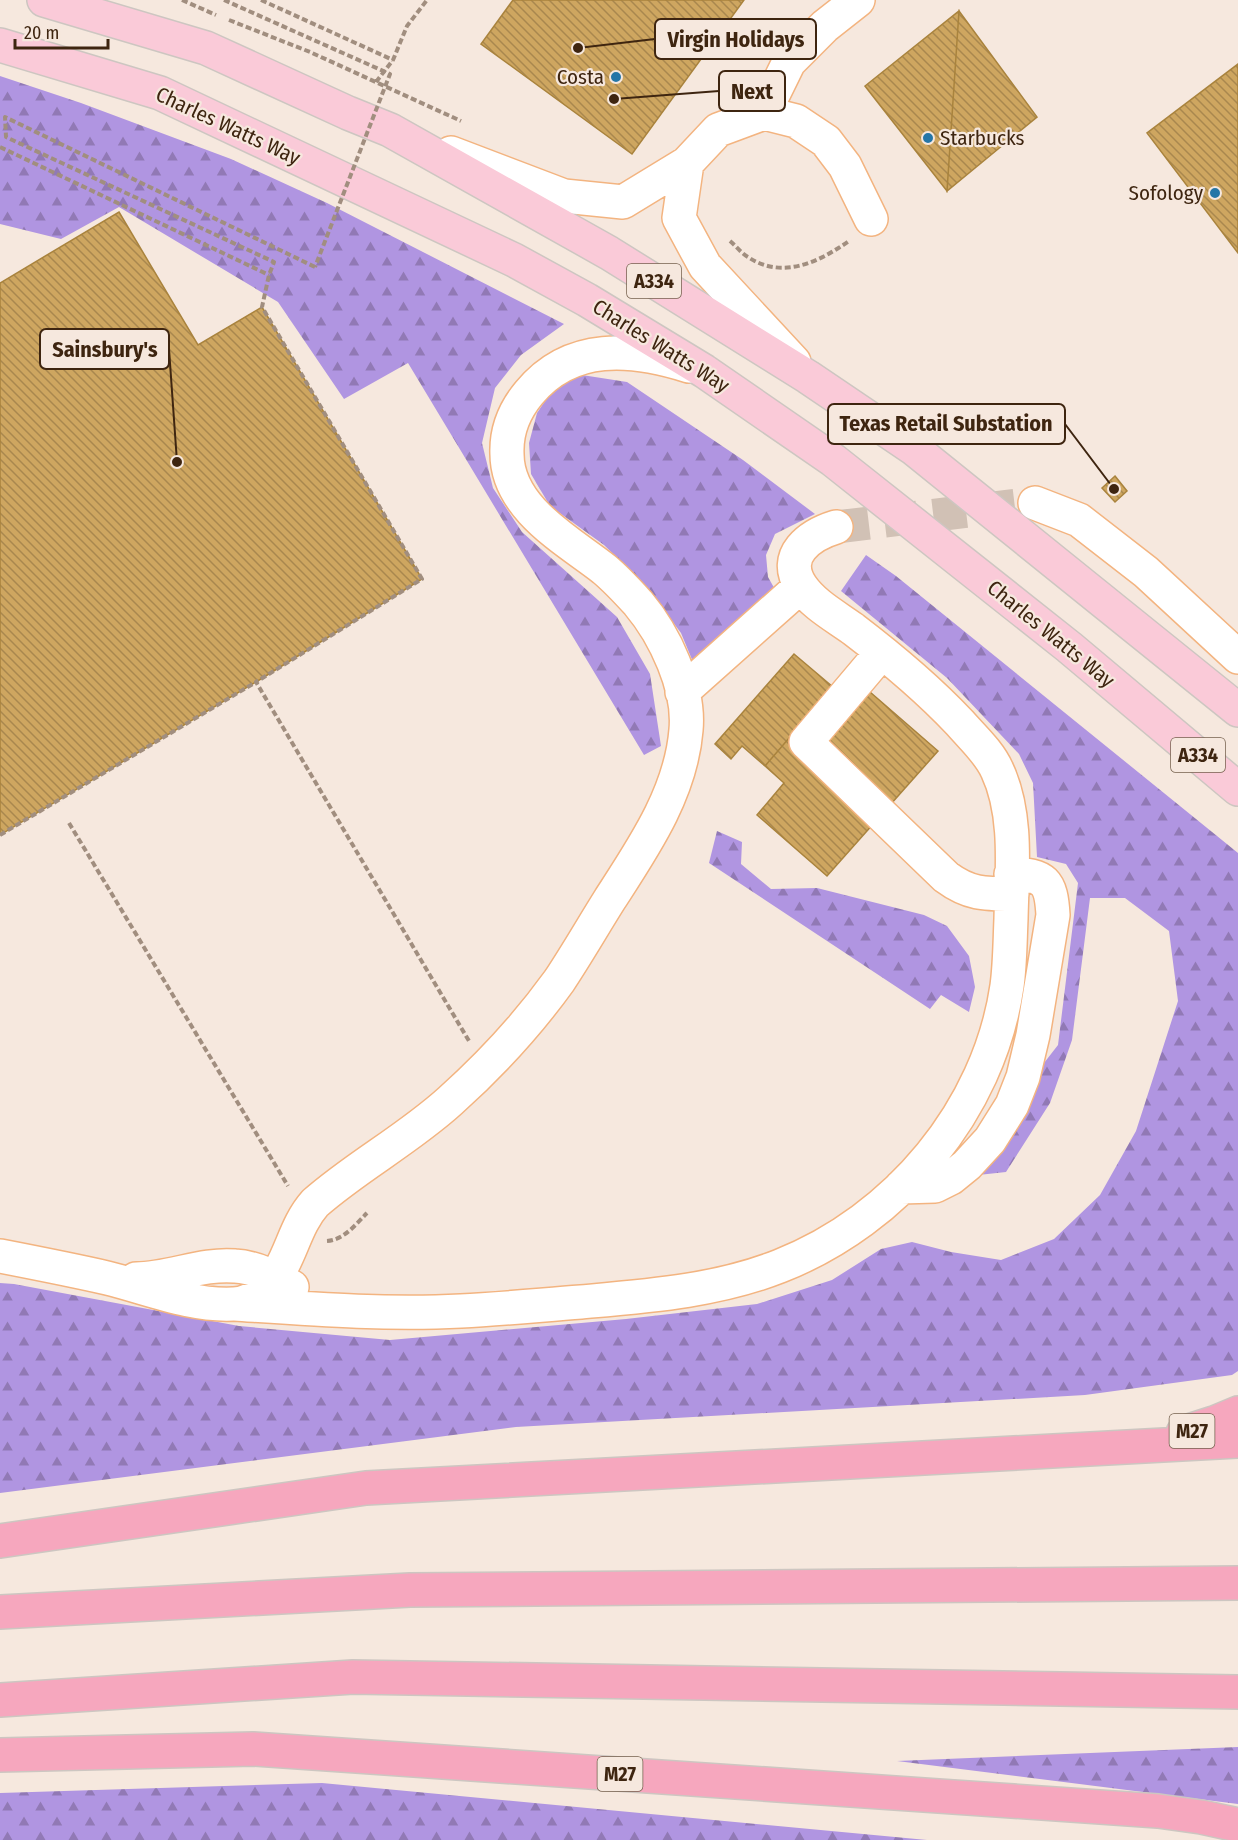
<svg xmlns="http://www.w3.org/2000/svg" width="1238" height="1840" font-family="'Fira Sans Condensed',sans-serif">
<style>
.forest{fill:url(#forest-firs)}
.building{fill:url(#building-back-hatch);stroke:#a9833d;stroke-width:1.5}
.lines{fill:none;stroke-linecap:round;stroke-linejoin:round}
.minor-tunnel{stroke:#d1c1b5;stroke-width:33;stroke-dasharray:33 16;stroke-linecap:butt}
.minor-casing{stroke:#f3b480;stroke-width:36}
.major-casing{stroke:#cdc6c1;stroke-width:36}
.highway-casing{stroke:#cdc6c1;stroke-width:36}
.path{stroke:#a18e7f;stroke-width:4;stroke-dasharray:6 3;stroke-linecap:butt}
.minor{stroke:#fff;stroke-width:33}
.major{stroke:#facad8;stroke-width:33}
.highway{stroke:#f6a7be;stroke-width:33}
.path-bridge{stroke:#a18e7f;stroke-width:4;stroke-dasharray:6 3;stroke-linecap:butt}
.poi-dot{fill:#2576a7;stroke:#f6e8de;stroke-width:2}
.labels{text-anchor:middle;stroke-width:4.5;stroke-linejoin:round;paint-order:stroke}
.shield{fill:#f6e8de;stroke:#75604e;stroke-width:1.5}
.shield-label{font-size:20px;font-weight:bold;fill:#3e2510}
.poi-label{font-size:21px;fill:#3e2510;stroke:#f6e8de;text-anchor:end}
.street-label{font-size:21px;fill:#3e2510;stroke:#f6e8de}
.leader{fill:none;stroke:#3e2510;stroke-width:2}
.callout-dot{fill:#3e2510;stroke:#f6e8de;stroke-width:2}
.callout{fill:#f6e8de;stroke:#3e2510;stroke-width:2}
.callout-label{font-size:22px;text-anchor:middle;font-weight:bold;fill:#3e2510}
</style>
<defs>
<pattern id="forest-firs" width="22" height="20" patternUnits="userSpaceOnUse" patternTransform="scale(1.5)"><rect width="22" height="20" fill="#b095e1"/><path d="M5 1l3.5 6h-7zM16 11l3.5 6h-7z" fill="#9179b5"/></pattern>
<pattern id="building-back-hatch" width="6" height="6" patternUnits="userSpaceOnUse" patternTransform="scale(1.5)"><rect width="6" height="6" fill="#cea660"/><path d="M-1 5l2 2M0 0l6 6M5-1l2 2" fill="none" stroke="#a9874e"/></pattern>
</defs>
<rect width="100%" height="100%" fill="#f6e8de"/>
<!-- forest -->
<path class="forest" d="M0 76 81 103 231 159 327 203 564 324 521 355 495 388 482 443 493 488 522 532 617 617 650 674 661 746 644 755 408 363 344 399 278 302 119 207 61 239 0 224Z
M582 375 627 382 743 460 815 514 775 534 766 555 768 577 777 593 693 662 681 633 644 584 604 545 550 506 531 474 529 443 537 413 553 389Z
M866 555 896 576 1238 853V1371L1232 1375 1085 1395 516 1427 0 1493V1283L14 1284 239 1326 390 1340 626 1319 757 1304 832 1280 881 1249 912 1242 951 1252 1001 1260 1054 1239 1100 1195 1136 1131 1178 1001 1169 931 1125 898H1090L1072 1040 1050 1103 1006 1172 969 1176 1037 1072 1058 1045 1078 883 1066 864 1037 857 1033 783 1019 754 947 678 841 591Z
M717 831 742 842 741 864 771 889 817 888 924 915 947 926 969 956 975 987 969 1012 941 995 930 1009 709 863Z
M1238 1747V1804L897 1761Z
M322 1783 927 1840H0V1793Z"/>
<!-- building -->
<path class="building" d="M513 0H744L632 154 481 44Z
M959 11 947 191 865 86Z
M959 11 1037 117 947 191Z
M1238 64V253L1147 133Z
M119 212 198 345 262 307 422 579 256 682 0 835V283Z
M1115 476 1127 491 1115 502 1102 488Z
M794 654 833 687 765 766 742 746 731 759 715 744Z
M870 692 938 751 827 876 757 815 784 783 765 766 820 702 843 723Z"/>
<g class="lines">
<!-- minor-tunnel -->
<path class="minor-tunnel" d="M836 527 1035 503"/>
<!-- minor casing -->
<g class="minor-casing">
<path id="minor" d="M764 113 789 62 825 26 858 0
M451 153 564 196 623 202 687 163 718 130 764 113 796 121 826 141 845 166 871 219
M687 163 679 218 705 266 794 362
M1035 503 1079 520 1146 572 1238 657
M882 652 806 742 946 877C969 894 984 894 1012 894
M682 692 801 586
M901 1187 935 1186 951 1178 967 1165 990 1140 1012 1105 1023 1077 1033 1035 1053 915C1051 881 1045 875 1011 874
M0 1256C36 1263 72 1270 107 1278 148 1288 190 1306 233 1304 243 1304 254 1299 262 1292 291 1267 291 1230 315 1203 357 1166 407 1140 450 1101 489 1066 528 1024 559 981 577 954 593 926 610 899 643 848 681 793 686 730 690 688 665 635 638 603 628 592 616 579 604 569 567 540 507 508 507 454 506 430 514 411 529 393 571 342 632 348 689 366
M136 1279C170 1279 202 1263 235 1266 255 1267 274 1277 292 1287
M235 1304C310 1309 386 1315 461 1311 501 1309 541 1305 581 1302 649 1296 717 1291 780 1266 897 1220 989 1110 1007 986 1010 964 1010 941 1011 919 1012 871 1018 814 997 770 989 752 973 738 960 723 927 688 891 658 853 629 835 616 813 604 801 586 781 555 810 535 836 527"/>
</g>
<!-- major casing -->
<g class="major-casing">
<path id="major" d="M44 0 206 48 348 113 390 130 609 253 808 377 913 448 1238 710
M0 45 160 93 514 260 587 300 704 371 833 460 1069 647 1238 789"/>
</g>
<!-- highway casing -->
<g class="highway-casing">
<path id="highway" d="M1183 1433 1214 1423 1238 1413
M0 1541 366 1488 1238 1441
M0 1612 410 1590 1238 1583
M0 1700 353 1677 1238 1692
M0 1755 253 1749 1158 1811 1201 1817 1238 1825"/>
</g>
<!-- path -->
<path class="path" d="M182 0 216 15
M261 0 393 60
M229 20 310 52 461 121
M376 82 393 60 407 26 427 0
M729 90 746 75
M0 147 269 275
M730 241C736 246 741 253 748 257 782 280 819 262 849 241
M315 267 5 117 6 137 274 262 269 275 262 307 422 579 256 682 469 1041
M69 823 288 1186
M0 835 256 682
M327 1241C344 1240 356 1224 367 1213"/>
<!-- minor -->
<use href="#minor" class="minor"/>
<!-- major -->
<use href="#major" class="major"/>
<!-- highway -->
<use href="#highway" class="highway"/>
<!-- path-bridge -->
<path class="path-bridge" d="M224 0 390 74 315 267"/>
</g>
<!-- markers -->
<g class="poi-dot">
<circle cx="616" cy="77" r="6"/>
<circle cx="928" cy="138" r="6"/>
<circle cx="1215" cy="193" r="6"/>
</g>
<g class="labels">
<!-- shield labels -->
<g class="shield">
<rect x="627" y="264" width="54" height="34" rx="4.5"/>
<rect x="1171" y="738" width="54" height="34" rx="4.5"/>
<rect x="1169.5" y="1414" width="45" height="34" rx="4.5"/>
<rect x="597.5" y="1757" width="45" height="34" rx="4.5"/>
</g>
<g class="shield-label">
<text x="654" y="288">A334</text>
<text x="1198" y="762">A334</text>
<text x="1192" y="1438">M27</text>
<text x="620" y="1781">M27</text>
</g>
<!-- poi labels -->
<g class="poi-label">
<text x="604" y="84">Costa</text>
<text x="940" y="145" text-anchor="start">Starbucks</text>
<text x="1203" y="200">Sofology</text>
</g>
<!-- street labels -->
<g class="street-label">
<text transform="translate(228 126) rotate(25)" y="7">Charles Watts Way</text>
<text transform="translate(661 346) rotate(32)" y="7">Charles Watts Way</text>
<text transform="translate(1051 634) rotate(39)" y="7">Charles Watts Way</text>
</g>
</g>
<!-- callouts -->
<path class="leader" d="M578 48L655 39M614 99L719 91M177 462L169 349M1114 489L1065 424"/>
<g class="callout-dot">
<circle cx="578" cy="48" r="6"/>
<circle cx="614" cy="99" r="6"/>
<circle cx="177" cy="462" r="6"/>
<circle cx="1114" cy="489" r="6"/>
</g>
<g class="callout">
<rect x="655" y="19" width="161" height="40" rx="6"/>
<rect x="719" y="71" width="66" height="40" rx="6"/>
<rect x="40" y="329" width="129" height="40" rx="6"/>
<rect x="828" y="404" width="237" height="40" rx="6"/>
</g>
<g class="callout-label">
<text x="736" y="47">Virgin Holidays</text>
<text x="752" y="99">Next</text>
<text x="105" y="357">Sainsbury's</text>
<text x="946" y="431">Texas Retail Substation</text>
</g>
<!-- scale -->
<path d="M15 39v9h93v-9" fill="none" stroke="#3e2510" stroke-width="3"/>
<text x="24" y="39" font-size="18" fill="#3e2510" stroke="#f6e8de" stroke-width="4.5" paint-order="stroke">20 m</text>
</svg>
